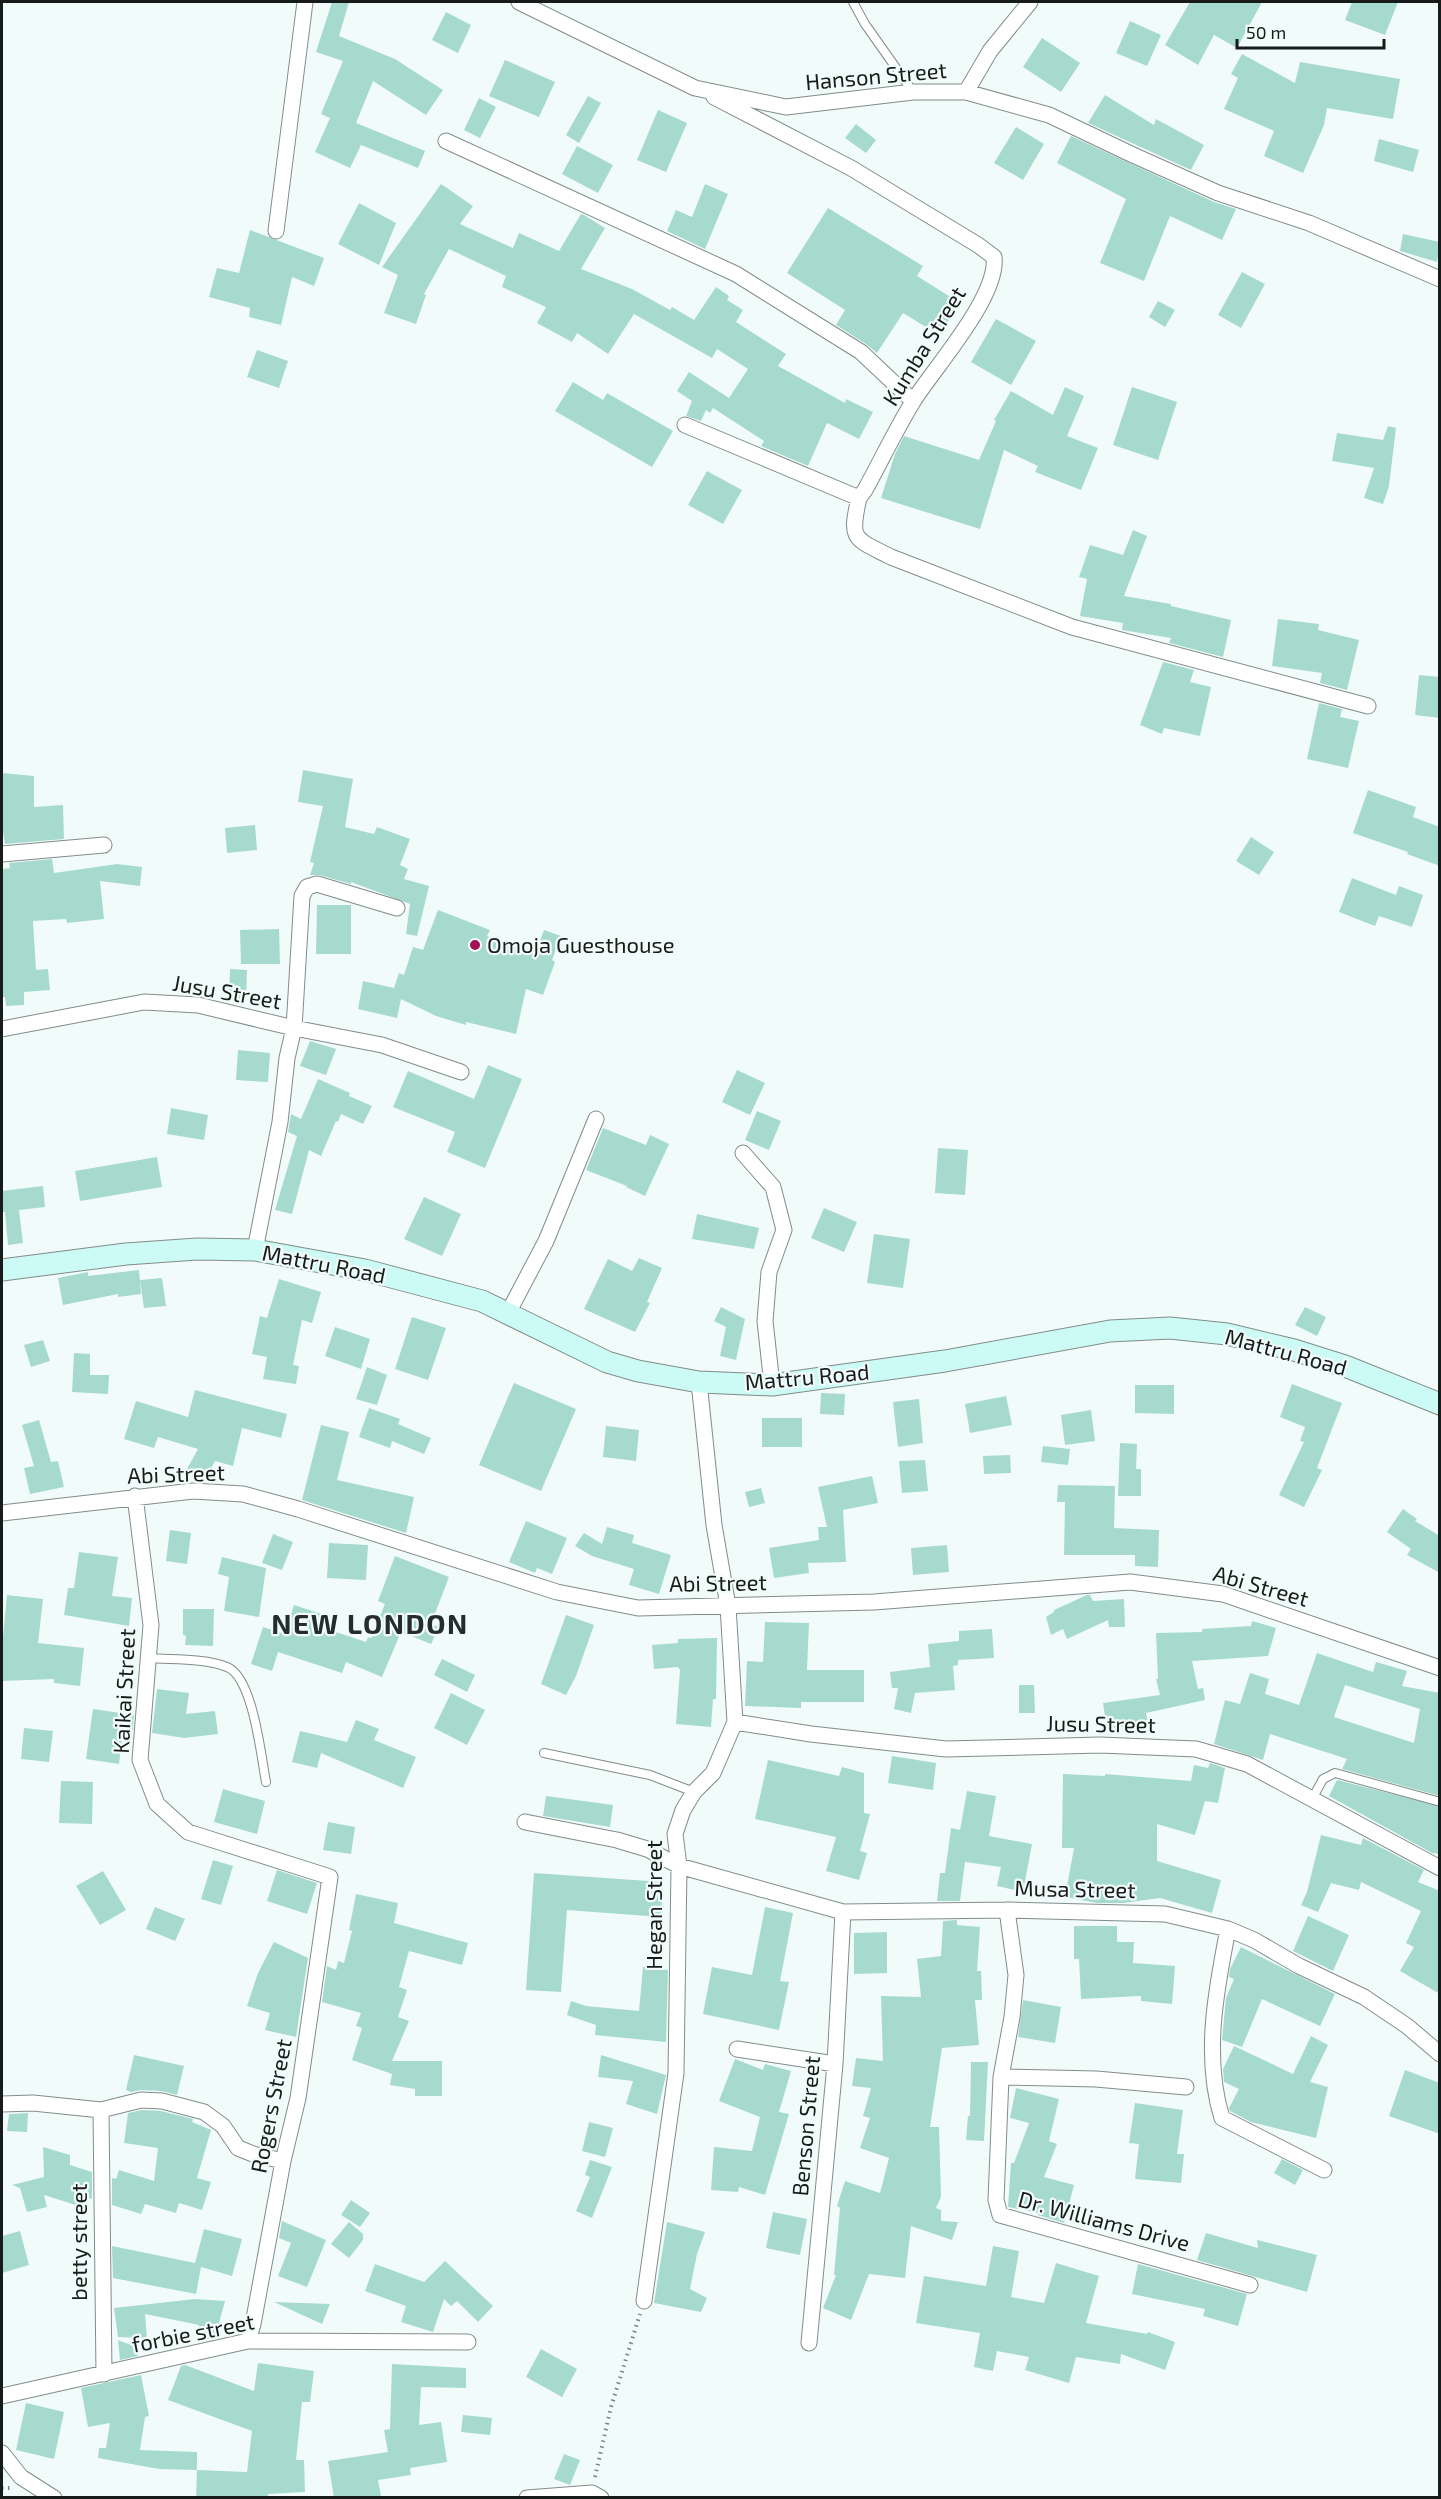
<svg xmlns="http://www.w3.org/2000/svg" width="1441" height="2499" font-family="'Exo 2',sans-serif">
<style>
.building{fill:#a7dacf;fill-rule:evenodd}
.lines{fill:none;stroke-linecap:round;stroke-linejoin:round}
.service-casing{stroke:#828c89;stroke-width:10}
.minor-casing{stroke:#828c89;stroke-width:17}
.secondary-casing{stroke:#828c89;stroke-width:23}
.path{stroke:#7c8382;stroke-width:4;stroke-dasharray:1.5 4.5;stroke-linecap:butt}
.service{stroke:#fff;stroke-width:8}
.minor{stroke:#fff;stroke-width:15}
.secondary{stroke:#cbfbf4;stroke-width:21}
.poi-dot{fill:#a21155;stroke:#f1fcfa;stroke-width:2}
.labels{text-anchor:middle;stroke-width:4.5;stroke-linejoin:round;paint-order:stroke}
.street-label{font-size:22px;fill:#171b1a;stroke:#f1fcfa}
.poi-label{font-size:22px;fill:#171b1a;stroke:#f1fcfa;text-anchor:start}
.district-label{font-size:28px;font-weight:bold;letter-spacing:1.5px;fill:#252d2c;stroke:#f1fcfa}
</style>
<rect width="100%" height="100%" fill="#f1fcfa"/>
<!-- building -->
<path class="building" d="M332 2H349L339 36 395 59 443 90 426 115 373 81 356 123 425 151 418 168 361 145 350 168 315 152 330 118 321 114 343 61 316 52Z
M1190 2H1262L1237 48 1214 35 1198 65 1165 45Z
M1352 2H1398L1385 35 1345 20Z
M446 12 471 25 458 53 432 40Z
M1130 21 1161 35 1147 66 1116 53Z
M1042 38 1080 63 1061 92 1023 67Z
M1242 54 1295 83 1300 62 1400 79 1393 119 1327 108 1324 125 1303 173 1264 156 1274 131 1224 109 1238 78 1231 74Z
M505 60 555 82 539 117 489 96Z
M1105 95 1154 125 1156 119 1204 145 1191 170 1088 123Z
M588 96 601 103 579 143 566 135Z
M479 98 496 107 480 138 464 130Z
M658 110 687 123 666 172 637 160Z
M856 124 876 140 866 153 845 138Z
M1016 127 1044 144 1023 180 994 163Z
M1071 136 1214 202 1236 209 1222 240 1170 216 1144 281 1100 263 1126 199 1057 163Z
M1379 139 1419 150 1413 172 1374 161Z
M577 146 613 165 598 193 562 174Z
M441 184 473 206 460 224 513 248 519 233 559 251 581 214 584 215 605 228 581 269 632 289 670 310 672 307 694 320 716 287 729 296 727 300 743 310 736 322 786 354 778 366 845 403 846 399 873 412 859 439 827 423 808 466 761 446 764 441 713 408 710 413 706 410 701 421 686 416 692 401 677 391 689 372 729 398 748 369 717 349 712 358 634 314 608 354 577 333 572 342 537 323 546 307 502 287 506 276 449 249 424 294 426 295 416 324 384 313 398 275 382 267Z
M705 184 728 194 705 249 667 231 676 210 692 217Z
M359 203 396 223 379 265 338 244Z
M828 208 923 266 917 276 960 303 939 335 903 313 877 353 866 344 836 325 845 310 787 273Z
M250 230 324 258 314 286 292 277 281 325 249 317 250 308 209 297 217 268 239 273Z
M1403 234 1440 242 1437 262 1400 251Z
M1242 272 1265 284 1241 328 1218 315Z
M1158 301 1175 310 1165 327 1149 317Z
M996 319 1036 341 1011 385 971 362Z
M257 350 288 361 279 388 247 377Z
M573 382 603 400 607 393 673 431 652 467 555 411Z
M1065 387 1084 396 1067 436 1098 448 1081 490 1035 472 1038 466 1004 450 980 529 881 498 895 454 904 436 979 460 996 421 994 420 1011 391 1053 415Z
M1132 387 1177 402 1158 460 1113 445Z
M1388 426 1396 428 1389 486 1383 504 1364 498 1374 468 1332 461 1337 433 1383 440Z
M707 471 742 490 723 524 688 505Z
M1133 530 1147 536 1124 596 1171 604V606L1231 620 1223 657 1169 643 1171 638 1122 630 1123 623 1080 616 1087 579 1079 577 1090 545 1123 555Z
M1278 619 1319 624 1318 630 1359 640 1347 690 1320 683 1322 673 1272 666Z
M1163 662 1194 670 1190 682 1211 687 1200 736 1164 728 1162 734 1140 725Z
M1419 675 1440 677V718L1415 715Z
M1319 703 1342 709 1340 717 1359 721 1348 768 1307 759Z
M303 770 353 779 345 827 374 834 377 827 410 839 400 865 408 869 404 879 429 886 417 936 406 934 410 904 351 882V884L319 875H310L314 863 310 862 323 806 298 802Z
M2 773 34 776V807L63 805 64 839 5 844 2 825Z
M1368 790 1416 807 1413 817 1440 827V866L1407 854 1408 852 1353 833Z
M255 825 257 850 227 853 225 828Z
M1251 837 1274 852 1259 875 1236 861Z
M52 859 54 873 117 864 142 867 140 886 100 881 104 919 67 923 66 919 33 921 36 970 48 969 50 990 24 992V1005L6 1006 5 997H2V869L10 868 9 863Z
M1352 878 1396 895 1399 886 1423 895 1412 927 1379 916 1375 926 1339 912Z
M317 905H351V954H316Z
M438 910 490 930 487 936 535 954 544 930 561 936 552 960 555 962 543 995 526 989 516 1034 466 1022V1025L436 1016 401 999 397 1018 358 1009 363 981 394 988 399 973 404 975 413 947 423 950Z
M279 929 280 964H241L240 930Z
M230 969 247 970 246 1000H229Z
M310 1041 336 1049 326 1075 300 1066Z
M238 1050 270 1053 268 1082 236 1080Z
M488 1065 522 1079 485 1168 447 1152 455 1132 393 1107 408 1071 474 1099Z
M737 1070 765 1083 750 1115 722 1102Z
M318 1079 350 1093 349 1096 372 1106 363 1124 341 1114 338 1122 336 1121 321 1156 309 1150 292 1214 275 1210 297 1136 288 1132 291 1114 301 1119Z
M171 1108 208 1115 204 1140 167 1134Z
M757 1111 781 1121 769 1150 745 1140Z
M603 1128 646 1145 650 1135 669 1144 645 1196 626 1187 627 1186 586 1170Z
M938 1148 968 1150 965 1195 935 1193Z
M157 1157 162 1187 80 1201 75 1171Z
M43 1186 45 1207 19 1210 23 1243 8 1245 5 1212H2V1191Z
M424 1197 461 1214 442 1256 404 1239Z
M824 1208 857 1222 844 1252 811 1238Z
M697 1214 759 1228 754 1249 692 1239Z
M874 1234 910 1239 903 1288 867 1283Z
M639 1258 662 1268 647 1302 650 1303 635 1332 584 1309 608 1259 632 1271Z
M139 1270 141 1294 118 1297V1294L63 1305 58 1278 88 1272V1276Z
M162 1278 166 1306 144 1308 140 1280Z
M279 1279 321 1292 312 1323 302 1320 293 1365 299 1366 296 1384 263 1379 267 1357 252 1354 260 1316 267 1318Z
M721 1307 745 1319 736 1360 720 1356 726 1327 714 1321Z
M1305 1307 1326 1317 1317 1336 1295 1325Z
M412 1317 446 1328 428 1380 395 1369Z
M335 1327 370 1339 361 1369 325 1356Z
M43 1340 50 1361 31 1367 24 1345Z
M74 1353 90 1354V1375H109L108 1394 72 1392Z
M367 1367 387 1375 377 1405 356 1399Z
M514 1383 576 1409 541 1491 479 1465Z
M1292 1384 1342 1403 1317 1468 1322 1470 1304 1507 1279 1495 1304 1442 1300 1441 1305 1427 1280 1417Z
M1135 1385H1174V1414L1135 1413Z
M195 1390 287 1414 281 1438 242 1428 233 1466 215 1461 205 1479 187 1469 198 1449 158 1437 154 1448 124 1439 136 1401 188 1417Z
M821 1393 845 1394 844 1415 820 1414Z
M1006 1396 1012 1425 970 1433 965 1404Z
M919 1399 923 1443 898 1447 893 1402Z
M369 1408 400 1419 398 1424 431 1438 424 1454 392 1441 390 1448 359 1437Z
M1091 1410 1095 1441 1065 1445 1061 1415Z
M762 1418H802V1447H762Z
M39 1420 51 1462 58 1461 64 1487 30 1494 24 1468 34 1466 22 1425Z
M321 1425 349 1432 337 1480 414 1497 406 1533 302 1500Z
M606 1426 639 1430 636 1461 603 1457Z
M1120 1443 1137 1444 1136 1469H1141V1496H1118Z
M1043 1446 1070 1449 1068 1465 1041 1462Z
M1010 1455 1011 1473 984 1474 983 1456Z
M925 1460 928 1491 902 1493 899 1461Z
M872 1476 878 1503 843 1510 846 1562 808 1563 809 1573 774 1578 769 1548 819 1540 818 1527H827L818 1487Z
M1058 1485 1115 1486 1114 1528 1159 1530 1158 1567 1135 1566V1555H1064L1065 1502H1057Z
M761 1488 765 1503 749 1507 745 1492Z
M1403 1509 1417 1519 1415 1521 1440 1536V1573L1407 1555 1411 1549 1387 1532Z
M526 1521 567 1538 552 1574 537 1568 535 1573 509 1562Z
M607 1527 634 1535 632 1543 671 1555 659 1594 629 1585 634 1569 592 1556 575 1546 584 1533 602 1544Z
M170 1530 191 1533 187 1564 166 1561Z
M273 1534 293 1542 282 1570 262 1563Z
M329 1543 368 1545 366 1580 327 1578Z
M947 1545 949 1572 913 1575 911 1548Z
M79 1552 118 1557 112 1596 132 1598 129 1626 64 1615 68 1588H74Z
M395 1556 449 1577 431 1624 439 1627 431 1644 401 1632 382 1677 346 1662 342 1673 278 1652 272 1671 251 1664 263 1627 285 1634 294 1605 334 1618 330 1630 366 1642 368 1637 371 1638 385 1604 378 1601Z
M222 1557 266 1568 259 1617 224 1611 229 1577 218 1574Z
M7 1595 43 1599 38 1643 84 1648 80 1686 54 1683V1679L2 1681V1647Z
M1087 1595H1090L1093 1601 1124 1599 1125 1627H1109L1108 1620 1067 1639 1063 1629 1051 1635 1046 1617 1054 1612V1610Z
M183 1609H214L213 1646 185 1645 186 1636 183 1635Z
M566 1615 594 1625 576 1676 566 1695 541 1684Z
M1252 1621 1276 1628 1268 1656 1192 1661 1198 1689 1203 1688 1205 1700 1146 1713 1148 1723 1107 1729 1103 1703 1160 1695 1156 1679H1158L1156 1633 1202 1632V1629L1251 1626Z
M765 1622 809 1623 807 1670H864V1702H801V1708L745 1706 747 1661 763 1662Z
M992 1629 994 1658 958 1660V1665L953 1666 955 1690 915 1693 911 1713 894 1709 898 1688H892L890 1672 930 1667 928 1644 959 1641V1631Z
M717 1638 716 1699H713L711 1727 676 1724 680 1670 678 1667 654 1669 652 1645 678 1643V1639Z
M1317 1653 1373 1672 1376 1662 1407 1671 1402 1686 1440 1693V1796L1342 1769 1347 1759 1270 1734 1263 1760 1214 1744 1225 1700 1240 1704 1250 1673 1269 1679 1265 1694 1299 1705ZM1345 1685 1420 1709 1414 1743 1334 1717Z
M442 1659 475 1675 467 1692 434 1675Z
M1019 1685H1034L1035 1713H1019Z
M157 1689 189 1693 186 1714 215 1711 218 1734 184 1738 152 1733Z
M451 1693 485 1710 467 1745 434 1728Z
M93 1709 134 1715 133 1730 123 1729 119 1764 86 1759Z
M356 1720 379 1729 374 1740 416 1757 403 1788 321 1753 317 1768 292 1762 300 1731 347 1742Z
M24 1728 53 1731 49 1762 21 1759Z
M892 1756 936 1763 933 1790 888 1783Z
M768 1760 839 1776 842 1767 864 1773V1813L870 1814 860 1851 867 1853 859 1880 826 1871 836 1837 755 1819Z
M1210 1763 1225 1768 1218 1803 1205 1801 1195 1835 1157 1824V1861L1221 1880 1212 1913 1160 1898 1123 1903H1097L1065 1897 1074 1848H1062L1063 1774 1105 1776V1774L1191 1781 1194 1765 1208 1768Z
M1337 1780 1440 1806V1854L1432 1853 1329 1796Z
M61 1781 93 1782 92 1824 59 1823Z
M223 1789 265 1801 257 1834 214 1822Z
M967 1791 996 1796 989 1836 1032 1844 1023 1892 997 1886 1001 1867 965 1862 960 1901H937L940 1873H945L951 1828 960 1830Z
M546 1796 613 1805 610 1827 543 1816Z
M328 1822 355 1827 351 1854 323 1850Z
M1321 1835 1361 1845 1363 1838 1424 1870 1418 1882 1440 1891V1994L1400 1971 1414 1947 1406 1943 1421 1911 1361 1882 1359 1890 1331 1883 1318 1912 1301 1905 1307 1892Z
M213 1860 233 1866 221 1905 201 1899Z
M277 1870 317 1883 307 1914 267 1901Z
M103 1871 126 1910 100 1925 76 1886Z
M534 1873 663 1882 661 1917 567 1910 561 1992 526 1990Z
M356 1894 398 1903 394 1923 468 1943 462 1965 409 1951 399 1987 407 1990 398 2017 409 2021 392 2061H442V2096H415V2089L390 2085 392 2074 352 2060 362 2028 356 2026 361 2013 322 2002 327 1966 336 1970 338 1961 344 1963 352 1931 349 1930Z
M155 1907 185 1919 175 1941 146 1929Z
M765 1907 793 1913 780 1981 789 1982 779 2030 703 2014 712 1967 752 1975Z
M1308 1916 1349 1935 1333 1971 1293 1951Z
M957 1920V1925L980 1927 977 1971H981L982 2000H975L979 2045 942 2048 930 2127H939L941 2197 936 2208 941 2210V2221L958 2222 952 2240 911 2226 905 2278 869 2274 851 2320 823 2308 836 2275H834L840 2208 837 2206 845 2181 880 2193 889 2158 860 2148 870 2118 863 2116 871 2088 852 2086 856 2058 883 2061 881 1996 921 1997 917 1959 941 1956 943 1921Z
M1074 1926H1117V1942H1134L1133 1963 1175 1966 1172 2004 1141 2001V1996L1081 1999 1079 1959H1074Z
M887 1932V1973L854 1974V1933Z
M274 1942 308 1958 296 2037 265 2030 270 2013 247 2006 258 1973Z
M1241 1947 1335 1994 1320 2026 1262 1999 1242 2047 1222 2040 1226 1998 1234 1979 1229 1977 1230 1969Z
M643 1967 668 1970 666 2042 595 2035 596 2025 567 2015 571 2001 586 2006 639 2011Z
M1023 2000 1061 2007 1055 2043 1018 2037Z
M1311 2036 1328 2045 1310 2082 1328 2087 1316 2138 1251 2122 1230 2111 1229 2108 1239 2089 1224 2082 1223 2069 1234 2046 1293 2074Z
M134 2055 184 2066 177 2095 162 2091 141 2090 131 2092 126 2090Z
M601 2055 666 2075 657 2114 626 2104 633 2081 598 2077Z
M735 2059 763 2070 765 2064 791 2071 779 2112 789 2114 765 2195 739 2187 738 2192 711 2190 714 2147 752 2151 760 2117 719 2101Z
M971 2062H988L984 2141 966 2140 968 2116H970Z
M1405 2070 1440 2083V2134L1389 2116Z
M1016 2088 1059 2099 1049 2141 1057 2144 1044 2177 1074 2185 1064 2223 1038 2215V2213L1008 2207 1011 2163H1014L1029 2123 1010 2118Z
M1135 2103 1183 2110 1177 2154H1184L1181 2183 1135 2179 1139 2144 1129 2143Z
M142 2110 161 2111 193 2119 192 2122 211 2130 197 2178 211 2182 202 2210 179 2203 176 2213 145 2204 141 2214 112 2205V2178L116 2179 119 2170 154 2181 158 2148 124 2143 128 2113Z
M28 2113 27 2132 7 2131 9 2114Z
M589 2122 613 2128 605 2157 582 2151Z
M43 2147 70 2155V2165L92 2172V2199L88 2198 85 2208 44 2195 47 2207 27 2212 20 2188 12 2185 44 2177Z
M1282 2159 1303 2170 1295 2185 1274 2173Z
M590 2160 612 2167 592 2218 576 2211 590 2177 585 2175Z
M351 2200 370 2213 360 2227 341 2215Z
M773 2212 807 2219 800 2255 766 2248Z
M282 2221 326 2240 307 2287 278 2276 291 2243 279 2238Z
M349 2222 363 2234V2240L349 2258 331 2244Z
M667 2222 705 2232 697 2254 690 2289 707 2298 701 2312 654 2303Z
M204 2229 242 2239 232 2276 201 2267 196 2294 113 2278 112 2246 195 2263Z
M20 2231 29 2265 2 2273V2236Z
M1206 2233 1258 2248 1257 2240 1317 2255 1307 2292 1197 2260Z
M993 2246 1019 2251 1011 2297 1044 2303 1056 2263 1099 2276 1086 2323 1147 2334 1148 2332 1175 2342 1165 2370 1121 2354 1120 2364 1076 2357 1069 2383 1025 2370 1029 2357 997 2351 993 2371 974 2367 980 2333 916 2323 924 2276 986 2286Z
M445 2261 493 2306 478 2322 457 2301 451 2306 444 2299 433 2332 401 2322 406 2306 365 2291 375 2264 424 2282Z
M1138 2264 1247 2294 1238 2326 1203 2316 1205 2309 1132 2294Z
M195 2299 225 2301 215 2338 199 2340V2325L145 2314 147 2338 118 2337 114 2308Z
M274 2302 330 2304 322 2324Z
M118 2340 136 2347 138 2356 120 2360Z
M541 2349 577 2369 562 2397 526 2377Z
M258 2363 314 2371 310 2402H302L296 2460H304L305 2492 268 2494V2498H196L197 2470 247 2472 252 2431 168 2400 181 2366 185 2365 254 2391Z
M392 2364 466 2368V2388L421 2387 419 2425 441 2422 447 2462 410 2468 411 2475 378 2480 381 2496 334 2498 328 2461 388 2452 384 2430 390 2429Z
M141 2375 149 2416 145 2417 140 2450 197 2452V2470L159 2469 98 2458 99 2448H106L110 2423 88 2427 81 2388Z
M26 2403 64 2412 54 2459 16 2450Z
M463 2415 492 2418 490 2435 461 2432Z
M564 2454 580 2460 570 2485 554 2479Z"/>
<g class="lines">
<!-- service casing -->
<g class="service-casing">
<path id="service" d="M853 2 865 24 913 92
M148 1658C174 1660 203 1658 227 1667 253 1677 261 1756 266 1782
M544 1753 650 1775 694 1792
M1312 1799 1323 1779 1335 1773 1437 1801"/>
</g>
<!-- minor casing -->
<g class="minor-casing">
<path id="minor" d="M519 2 695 88 786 107 913 92H966L1049 115 1133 155 1218 193 1309 223 1440 279
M966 92 990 51 1030 2
M446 141 736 274 861 352 913 401
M276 231 305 2
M685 425 859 498 865 490C881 461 896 429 914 400 935 367 999 296 994 257L978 245 851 168 714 97
M859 498C849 541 854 538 891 557L1072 627 1368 706
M2 854 104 845
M397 908 317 884 307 887 302 896 294 1028 382 1045 461 1072
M2 1029 144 1002 198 1005 294 1028 287 1058 280 1122 255 1250
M743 1153 773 1187 784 1230 769 1272 765 1321 772 1385
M508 1313 546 1241 596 1119
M135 1496 151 1625 140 1760 157 1804 188 1832 330 1877 298 2098 283 2161 253 2324 248 2341
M2 1513 193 1491 243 1494 298 1509 557 1592 638 1608 874 1602 1130 1582 1223 1594 1440 1668
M735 1722 811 1734 946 1749 1100 1745 1196 1749 1247 1764 1440 1868
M525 1822 617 1840 647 1849 679 1866 843 1912 1007 1910 1165 1914 1228 1929 1254 1940 1299 1966 1364 1997 1407 2026 1440 2054
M1007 1910 1016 1975 1012 2017 1001 2077 996 2200 1000 2215 1250 2285
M1228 1929C1216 1990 1203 2057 1222 2118L1324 2170
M737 2049 835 2064
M1001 2077 1096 2079 1186 2087
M2 2104 33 2103 101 2110 141 2100 162 2101 204 2112 223 2126 238 2148 253 2154 283 2161
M101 2110 104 2374
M644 2301 676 2073 679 1866 675 1834 683 1810 694 1792 713 1773 735 1722 728 1606 714 1525 699 1382
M809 2343 835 2064 843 1912
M2 2396 248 2341 468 2342
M2 2453 21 2477 54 2498
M527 2498 592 2493 601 2498"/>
</g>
<!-- secondary casing -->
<g class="secondary-casing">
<path id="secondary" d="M2 1270 126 1254 197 1249 255 1250 365 1270 482 1301 607 1362 638 1371 699 1382 772 1385 945 1361 1110 1331 1170 1328 1227 1334 1294 1350 1345 1366 1440 1404"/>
</g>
<!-- path -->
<path class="path" d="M595 2477 611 2407 640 2314
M2 2488H10"/>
<!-- service -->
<use href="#service" class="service"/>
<!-- minor -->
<use href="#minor" class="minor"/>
<!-- secondary -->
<use href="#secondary" class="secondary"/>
</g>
<!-- markers -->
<circle class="poi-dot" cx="475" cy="945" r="6"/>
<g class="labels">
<!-- street labels -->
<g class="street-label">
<text transform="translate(876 76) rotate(-5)" y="8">Hanson Street</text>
<text transform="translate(924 346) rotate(-58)" y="8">Kumba Street</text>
<text transform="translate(227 992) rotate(10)" y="8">Jusu Street</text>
<text transform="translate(324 1264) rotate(11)" y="8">Mattru Road</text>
<text transform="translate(1286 1352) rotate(15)" y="8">Mattru Road</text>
<text transform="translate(807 1377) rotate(-5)" y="8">Mattru Road</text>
<text transform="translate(176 1474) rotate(-2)" y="8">Abi Street</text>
<text transform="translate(718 1583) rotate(-1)" y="8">Abi Street</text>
<text transform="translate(1261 1586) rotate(16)" y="8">Abi Street</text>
<text transform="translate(124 1691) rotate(-87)" y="8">Kaikai Street</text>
<text transform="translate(1101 1724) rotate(1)" y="8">Jusu Street</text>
<text transform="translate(1075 1889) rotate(1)" y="8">Musa Street</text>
<text transform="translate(654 1905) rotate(-90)" y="8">Hegan Street</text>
<text transform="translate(271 2106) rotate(-79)" y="8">Rogers Street</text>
<text transform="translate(806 2126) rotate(-85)" y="8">Benson Street</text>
<text transform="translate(1104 2221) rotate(15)" y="8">Dr. Williams Drive</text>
<text transform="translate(79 2242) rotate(-90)" y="8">betty street</text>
<text transform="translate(193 2333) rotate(-11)" y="8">forbie street</text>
</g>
<!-- poi labels -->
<g class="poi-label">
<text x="487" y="953">Omoja Guesthouse</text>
</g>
<!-- district labels -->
<g class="district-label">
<text x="370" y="1634">NEW LONDON</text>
</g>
</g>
<!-- border -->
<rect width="1441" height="2499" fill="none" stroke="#171b1a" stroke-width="6"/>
<!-- scale -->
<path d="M1237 39v9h147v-9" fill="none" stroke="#171b1a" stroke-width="3"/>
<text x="1246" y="39" font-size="18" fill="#171b1a" stroke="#f1fcfa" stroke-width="4.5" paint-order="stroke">50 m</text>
</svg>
